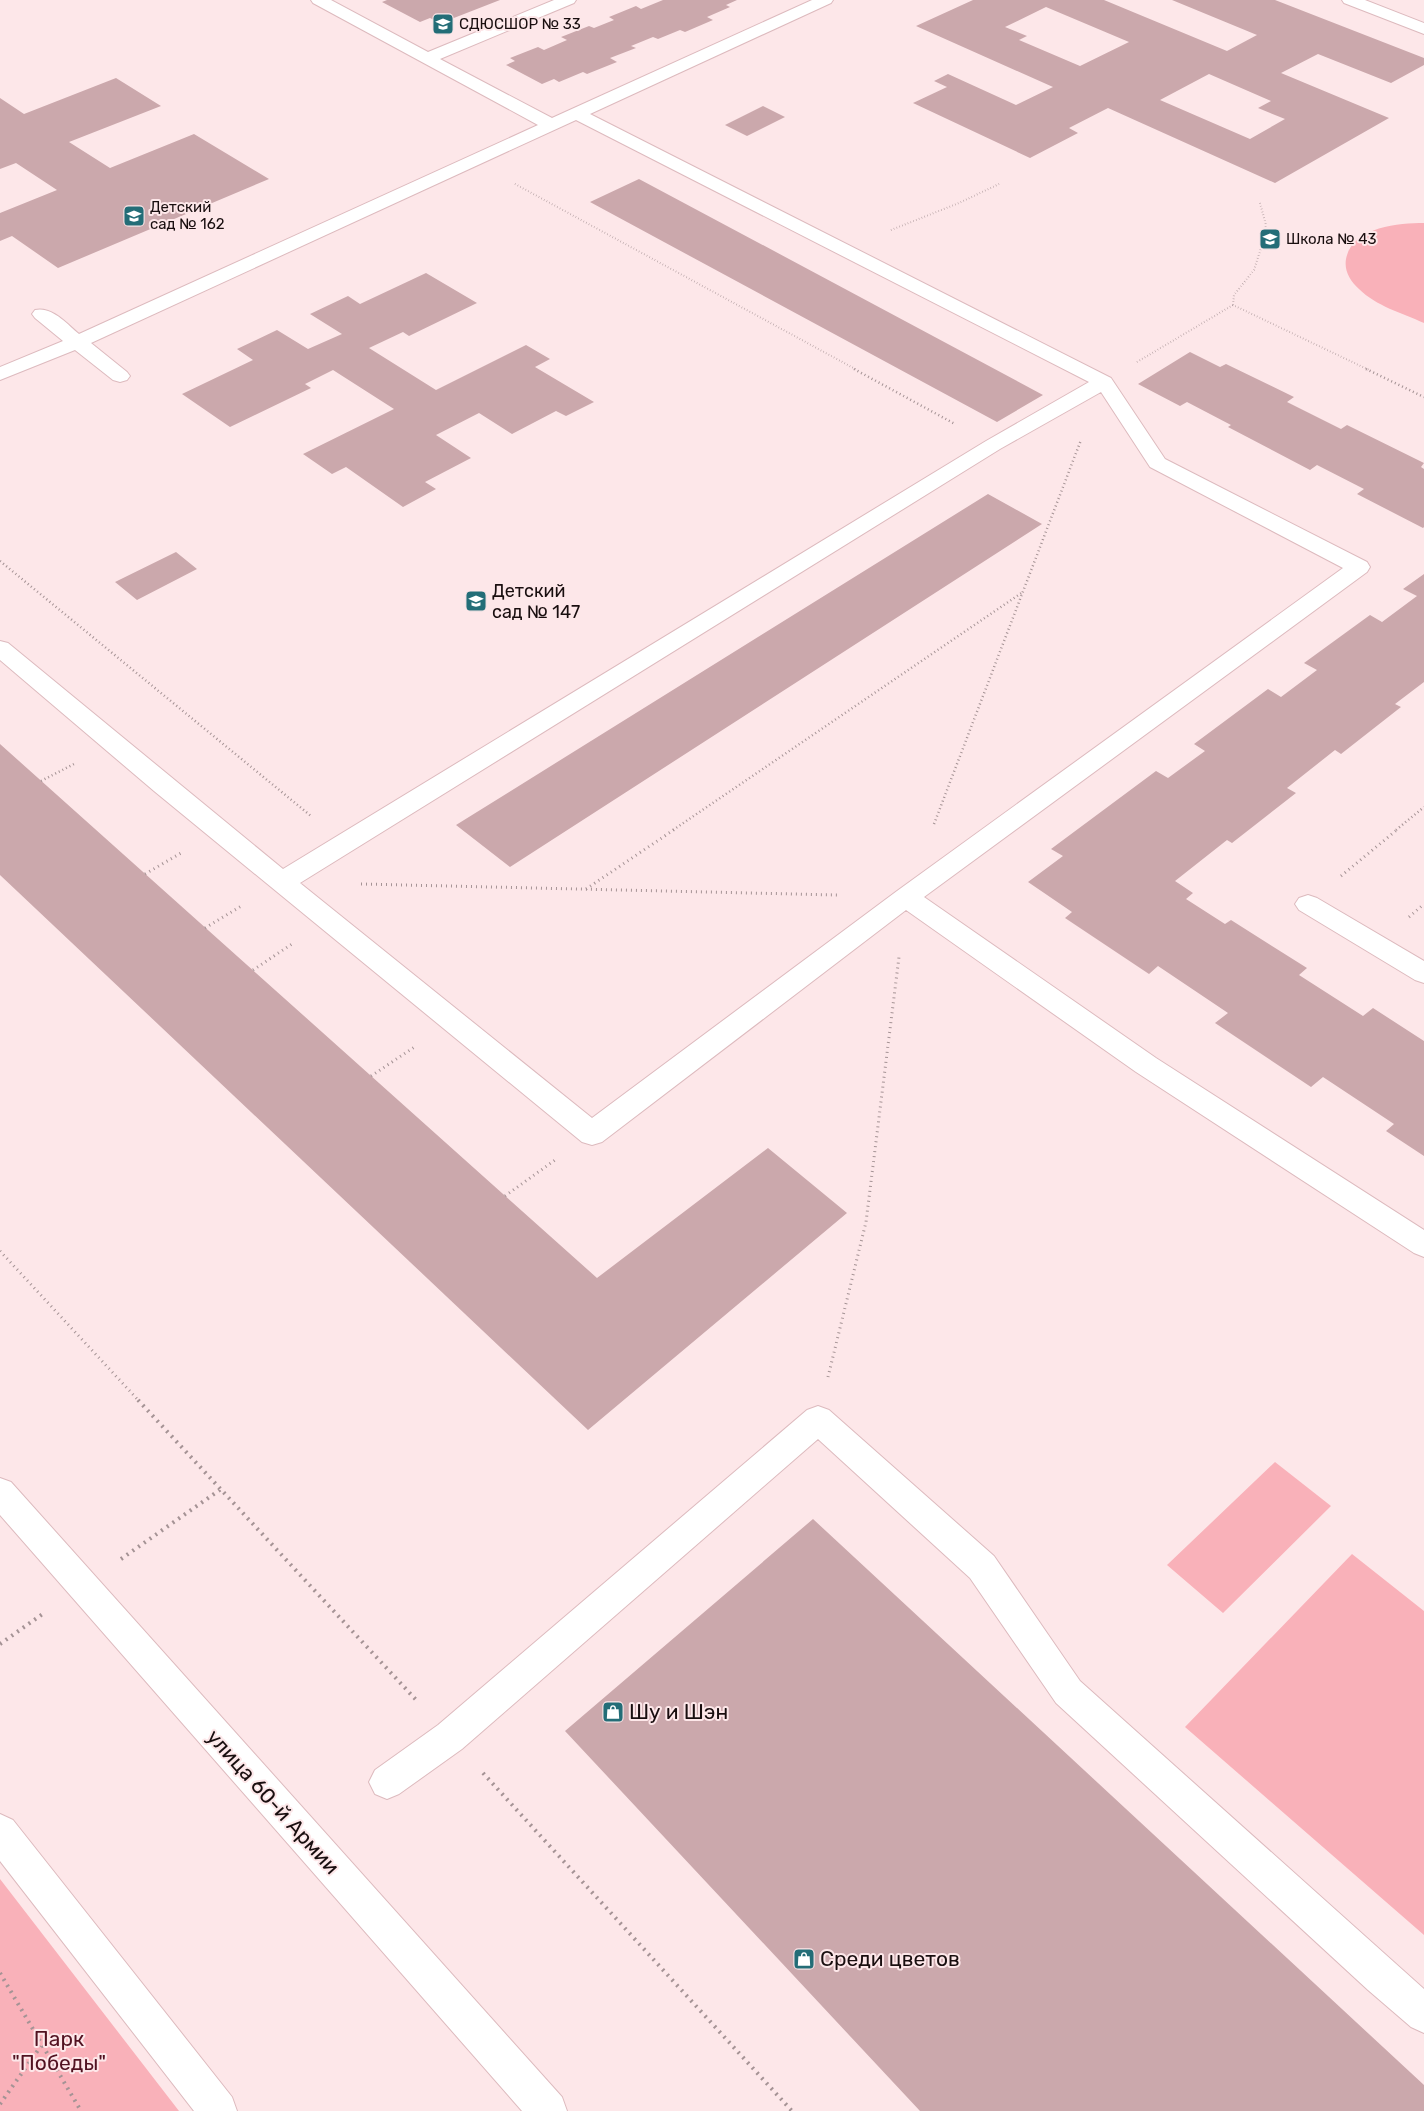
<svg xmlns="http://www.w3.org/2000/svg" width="1424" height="2111" font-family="Rubik,sans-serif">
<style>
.green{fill:#f9b1b9}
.building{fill:#cba8ac;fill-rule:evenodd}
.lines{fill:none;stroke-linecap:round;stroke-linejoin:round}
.lane-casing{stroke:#ddbabe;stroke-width:2}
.secondary-casing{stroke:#ddbabe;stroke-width:2}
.path-far3{stroke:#a59395;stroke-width:2;stroke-dasharray:0.5 2.5;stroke-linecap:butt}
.path-far2{stroke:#a59395;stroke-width:2.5;stroke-dasharray:1 3;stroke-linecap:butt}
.path-far1{stroke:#a59395;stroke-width:3;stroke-dasharray:1 4;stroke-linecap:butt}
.path{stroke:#a59395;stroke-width:4;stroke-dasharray:2 5;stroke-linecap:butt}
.lane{fill:#fff;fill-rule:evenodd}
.secondary{fill:#fff;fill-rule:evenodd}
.labels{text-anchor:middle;stroke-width:4;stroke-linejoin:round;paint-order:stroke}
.far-poi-label{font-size:15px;fill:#190e0f;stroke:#fde7e9;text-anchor:start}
.poi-label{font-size:18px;fill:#190e0f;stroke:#fde7e9;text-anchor:start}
.near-poi-label{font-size:21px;fill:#190e0f;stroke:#fde7e9;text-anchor:start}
.near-street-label{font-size:21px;fill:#190e0f;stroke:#fde7e9}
.near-park-label{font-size:21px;fill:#521221;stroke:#fde7e9}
</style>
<rect width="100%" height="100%" fill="#fde7e9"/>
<!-- green -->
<path class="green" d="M1424 223V323C1402 313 1376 306 1359 289 1350 281 1344 271 1346 259 1352 227 1398 223 1424 223Z
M1275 1462 1331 1506 1223 1613 1167 1565Z
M1352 1554 1424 1611V1935L1185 1727Z
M0 1879 179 2111H0Z"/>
<!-- building -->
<path class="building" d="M387 0H500L441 23 430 18 420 22 382 2Z
M663 0H737L726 5 730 7 707 17 713 20 685 32 680 30 658 39 653 37 631 46 636 48 610 58 617 62 587 74 583 72 559 82 554 79 542 84 506 65 515 61 510 58 538 47 544 50 567 40 561 37 589 26 594 28 614 20 609 17 636 6 641 9Z
M973 0H1104L1227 51 1257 35 1172 0H1275L1424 58V65L1391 83 1318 54 1281 73 1389 118 1275 183 1108 108 1069 128 1078 133 1030 158 913 103 947 87 934 81 948 74 1016 105 1053 87 916 26ZM1046 7 1129 42 1080 66 1019 40 1027 36 1005 27ZM1209 74 1271 101 1258 108 1285 119 1250 139 1160 100Z
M116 78 161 106 69 142 110 168 194 134 269 179 58 268 12 236 0 241V213L57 190 16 163 0 169V98L24 114Z
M763 106 785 117 747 136 725 125Z
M639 179 789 259 1043 395 997 422 590 202Z
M426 273 477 303 409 336 403 332 369 348 436 390 526 345 550 359 535 367 594 402 566 416 556 411 512 434 479 413 436 435 471 458 425 482 436 489 403 507 346 467 332 474 303 454 394 409 333 370 305 384 311 388 230 427 182 394 253 360 237 349 277 330 308 349 342 334 310 314 348 296 360 304Z
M1190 352 1220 367 1226 364 1294 397 1287 402 1341 429 1347 425 1424 463 1421 467 1424 469V527L1423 528 1357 494 1364 489 1317 465 1310 470 1228 427 1231 425 1187 402 1180 406 1138 384Z
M988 494 1042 524 510 867 456 825Z
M176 552 197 569 137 600 115 582Z
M1424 574V682L1395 704 1401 707 1341 754 1335 750 1287 788 1296 793 1232 843 1227 840 1175 881 1193 893 1186 899 1225 924 1231 920 1307 968 1299 975 1363 1016 1373 1008 1424 1041V1156L1386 1131 1394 1124 1323 1077 1311 1087 1215 1023 1228 1013 1158 966 1149 974 1065 918 1072 912 1028 882 1063 856 1051 849 1156 771 1168 778 1205 751 1194 744 1268 689 1281 697 1317 670 1304 663 1370 615 1382 622 1417 596 1403 589Z
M0 744 597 1278 768 1148 847 1213 588 1430 0 875Z
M813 1519 1424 2085V2111H920L565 1731Z"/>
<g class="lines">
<!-- lane casing -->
<g class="lane-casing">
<path id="lane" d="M311 0H331L428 52 554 0H576L574 3 440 59 552 118 812 0H833L831 3 590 114 1111 378 1165 459 1367 562 1370 567 1367 572 924 897 1156 1058 1424 1230V1257L1414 1253 1136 1072 906 910 602 1142 592 1145 582 1142 154 791 0 660V641L8 643 283 869 986 441 1089 382 576 120 91 343 127 372 130 376 127 380 120 382 113 380 75 350 0 380V367L63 341 35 318 32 314 35 310C52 306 67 324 79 334L538 125 313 3ZM1101 392 1150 467 1343 568 897 891 592 1118 300 883 1000 449Z
M1342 0H1365L1424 23V34L1344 3Z
M1308 895 1317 898 1424 961V983L1415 980 1299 910 1295 904 1299 898Z
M818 1406 829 1410 994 1556 1080 1681 1424 1989V2033L1411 2027 1368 1990 1056 1703 970 1578 818 1439 462 1749 399 1794 387 1799 375 1794 369 1782 375 1770 438 1725 807 1410Z"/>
</g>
<!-- secondary casing -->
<g class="secondary-casing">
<path id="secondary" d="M0 1478 11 1482 562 2097 567 2111H522L0 1515Z
M0 1814 13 1820 232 2097 237 2111H194L0 1861Z"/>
</g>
<!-- path-far3 -->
<path class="path-far3" d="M515 184 857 370
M1260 203 1266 225 1261 248 1254 270 1234 295 1233 305 1369 370
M891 230 959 203 999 184
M1137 362 1233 305"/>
<!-- path-far2 -->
<path class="path-far2" d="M854 369 955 424
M1366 369 1424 397
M0 561 311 816
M41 781 74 764
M934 824 1081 440
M673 830 1023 592
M1396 830 1424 807"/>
<!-- path-far1 -->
<path class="path-far1" d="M145 874 181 853
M1341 876 1398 829
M361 884 837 895
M586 889 675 829
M1409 917 1424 904
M205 928 243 905
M253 970 292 944
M371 1076 416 1046
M505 1196 555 1160
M0 1251 139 1401
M828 1377 866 1222 899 957"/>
<!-- path -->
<path class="path" d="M138 1400 418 1702
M121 1559 221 1489
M0 1644 44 1613
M483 1773 792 2111
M0 1973 81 2111
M0 2104 41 2046"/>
<!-- lane -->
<use href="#lane" class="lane"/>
<!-- secondary -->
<use href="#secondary" class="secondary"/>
</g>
<!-- icons -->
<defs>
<g id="school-square" transform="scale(1.125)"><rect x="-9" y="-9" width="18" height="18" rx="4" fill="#236d77" stroke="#fde7e9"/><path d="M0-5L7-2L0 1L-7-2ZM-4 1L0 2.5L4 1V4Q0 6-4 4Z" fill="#fff"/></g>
<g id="shop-square" transform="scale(1.125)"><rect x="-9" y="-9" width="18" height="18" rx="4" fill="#236d77" stroke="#fde7e9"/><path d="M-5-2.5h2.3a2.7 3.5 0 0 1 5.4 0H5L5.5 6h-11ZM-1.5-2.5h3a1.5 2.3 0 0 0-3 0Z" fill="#fff"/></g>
</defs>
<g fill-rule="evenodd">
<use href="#school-square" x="443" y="24"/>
<use href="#school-square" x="134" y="216"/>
<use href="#school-square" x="1270" y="239"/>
<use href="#school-square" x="476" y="601"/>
<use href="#shop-square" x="613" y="1712"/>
<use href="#shop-square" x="804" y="1959"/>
</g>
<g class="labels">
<!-- far-poi labels -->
<g class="far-poi-label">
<text x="459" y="29">СДЮСШОР № 33</text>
<text x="150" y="212">Детский<tspan x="150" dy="17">сад № 162</tspan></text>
<text x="1286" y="244">Школа № 43</text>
</g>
<!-- poi labels -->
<g class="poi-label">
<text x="492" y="597">Детский<tspan x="492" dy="21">сад № 147</tspan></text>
</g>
<!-- near-poi labels -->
<g class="near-poi-label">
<text x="629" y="1719">Шу и Шэн</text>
<text x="820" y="1966">Среди цветов</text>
</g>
<!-- near-street labels -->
<g class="near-street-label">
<text transform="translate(273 1802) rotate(48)" y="7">улица 60-й Армии</text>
</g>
<!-- near-park labels -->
<g class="near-park-label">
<text x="59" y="2046">Парк<tspan x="59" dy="24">"Победы"</tspan></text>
</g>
</g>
</svg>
